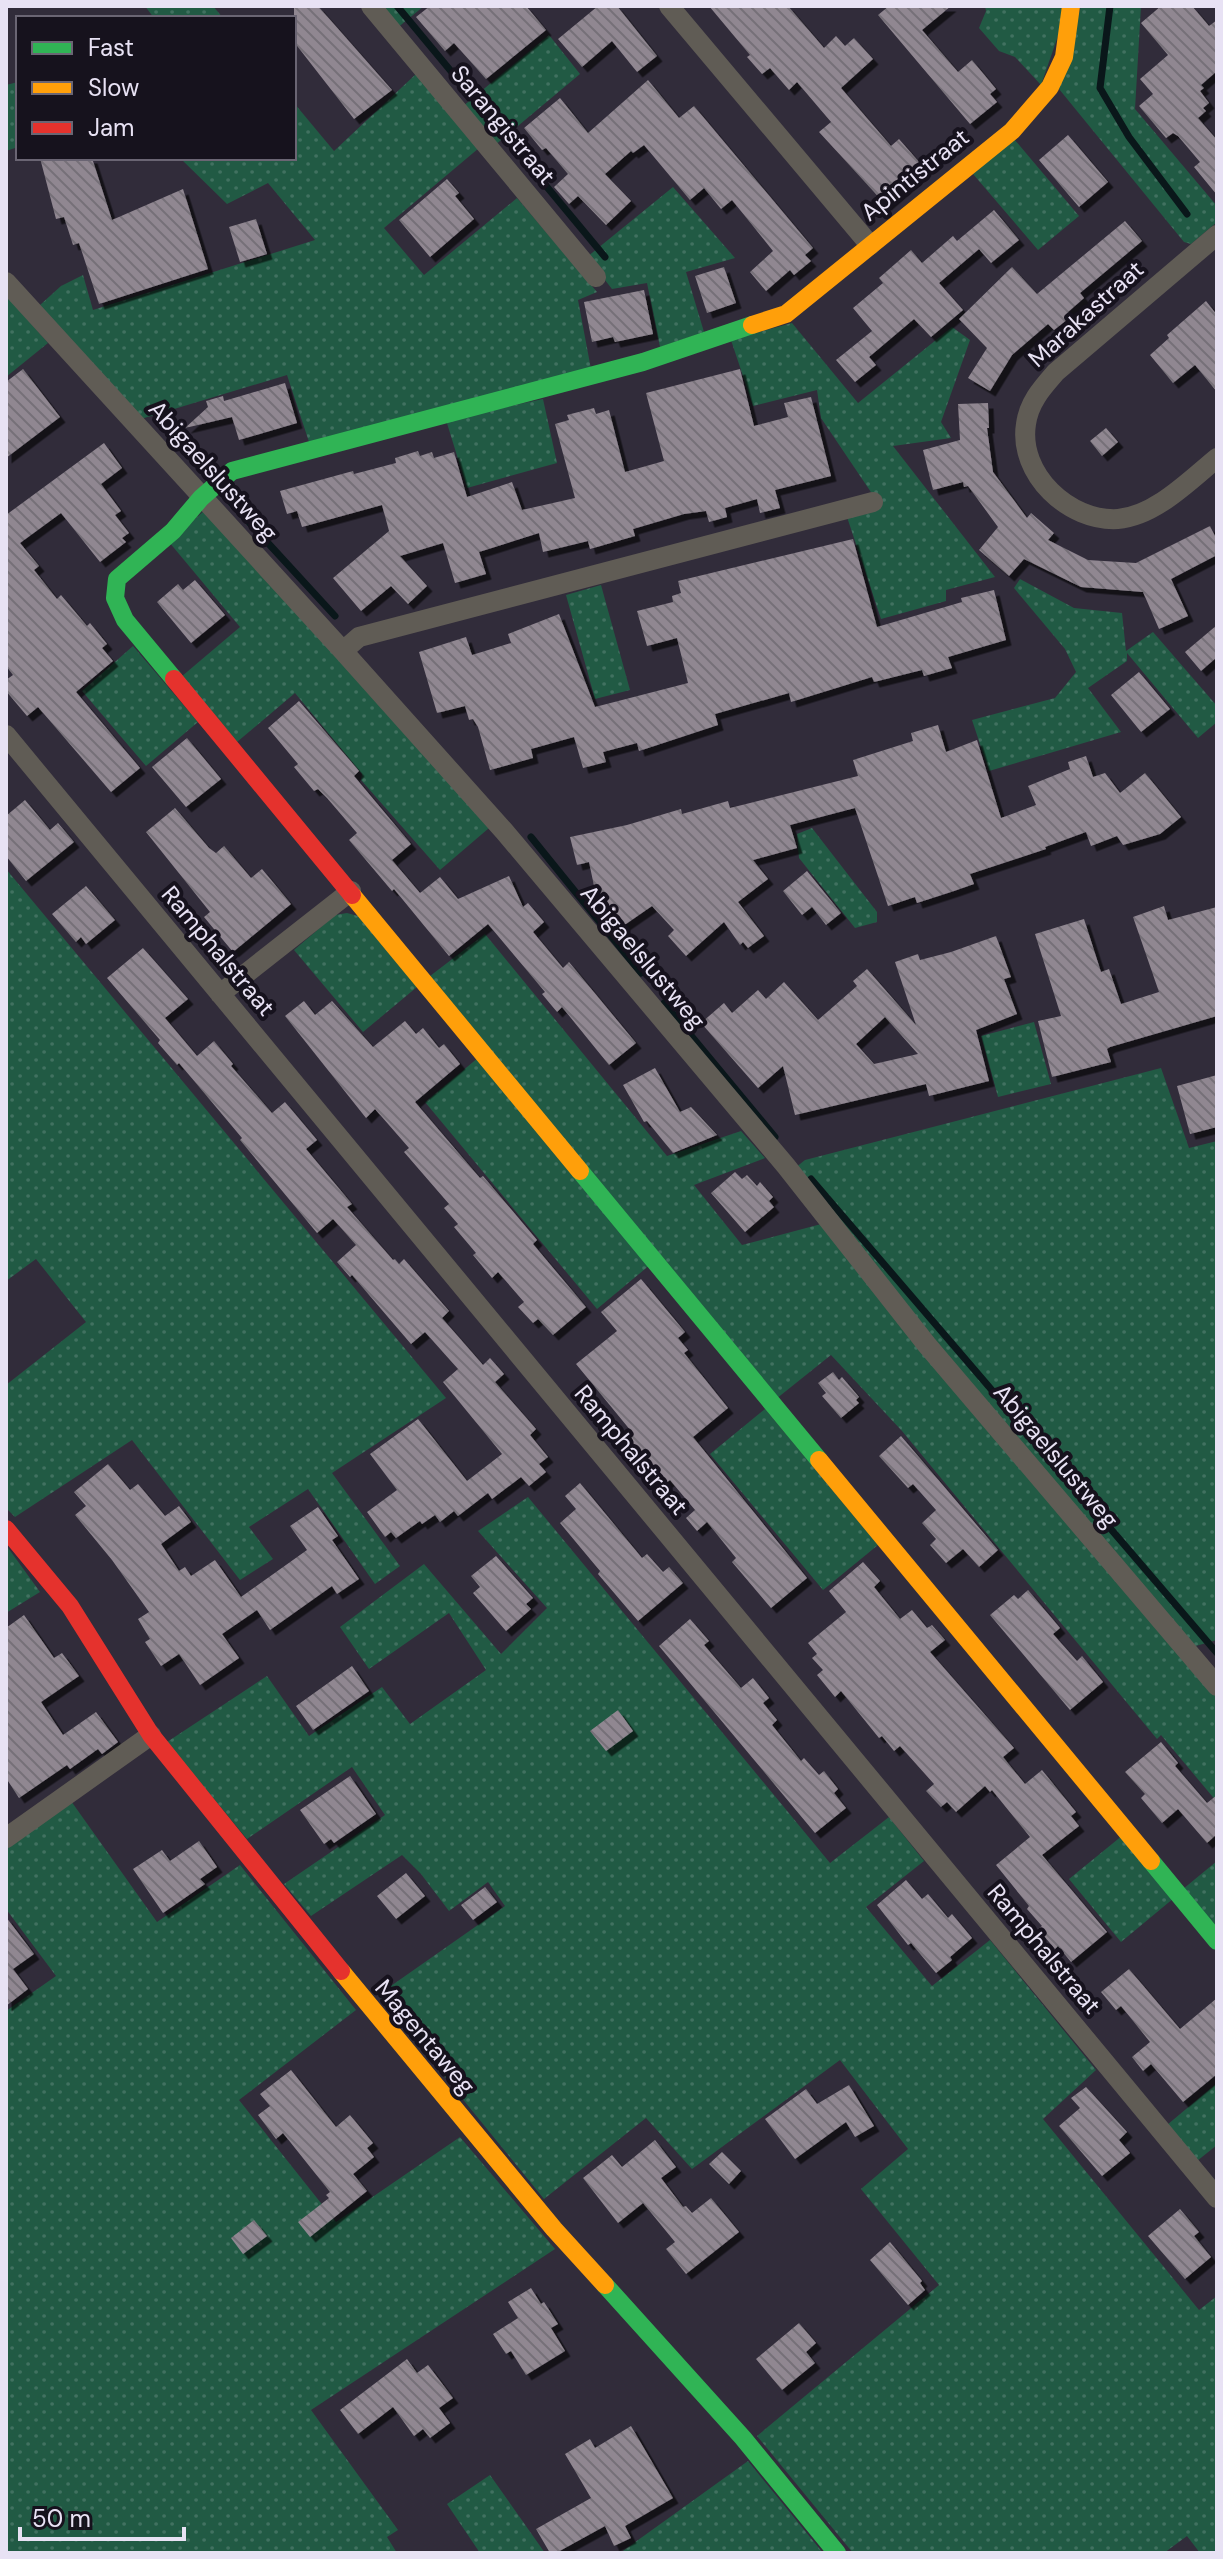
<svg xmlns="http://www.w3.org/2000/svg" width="1223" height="2559" font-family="'DM Sans',sans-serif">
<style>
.grass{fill:url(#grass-dots)}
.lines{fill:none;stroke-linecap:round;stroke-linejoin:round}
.stream{stroke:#0a171a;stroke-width:7}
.building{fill:url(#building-back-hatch);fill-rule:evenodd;filter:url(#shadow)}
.street{stroke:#605c55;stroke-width:20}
.fast{stroke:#30b455;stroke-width:18}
.slow{stroke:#ff9f0a;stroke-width:18}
.jam{stroke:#e5322d;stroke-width:18}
.labels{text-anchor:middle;stroke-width:8;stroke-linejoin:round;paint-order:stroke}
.street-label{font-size:24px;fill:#e8e2f4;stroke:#16121d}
</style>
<defs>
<pattern id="grass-dots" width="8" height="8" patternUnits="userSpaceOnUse" patternTransform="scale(2)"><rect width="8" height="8" fill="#215a44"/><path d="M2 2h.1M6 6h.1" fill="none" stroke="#417160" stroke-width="1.8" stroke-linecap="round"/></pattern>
<pattern id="building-back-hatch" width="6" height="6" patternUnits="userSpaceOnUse" patternTransform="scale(2)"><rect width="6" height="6" fill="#908791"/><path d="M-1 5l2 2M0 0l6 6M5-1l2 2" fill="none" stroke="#767078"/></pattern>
<filter id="shadow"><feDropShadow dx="5.5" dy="5.5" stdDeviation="0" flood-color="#0009"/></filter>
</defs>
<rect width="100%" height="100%" fill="#312c3a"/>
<!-- grass -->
<path class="grass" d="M145 6H213L223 18H154Z
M378 6H424L396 29Z
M985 6H1064L1059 33 1041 85 1015 57 999 51 979 28 986 11Z
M1081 6H1141L1135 109 1217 206V222L1191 244 1184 242 1059 89Z
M549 35 580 74 494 146 462 107Z
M416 74 479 148 384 228 424 275 517 198 597 292 578 300 591 369 310 445 287 375 141 419 40 305 61 286 83 275 93 310 315 240 268 183 227 204 180 158H294V103L334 151Z
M18 82V147L6 151V85Z
M1014 139 1079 216 1038 250 973 174Z
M673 187 735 258 686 272 704 332 660 347 647 283 612 289 587 257Z
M6 295 48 343 6 377Z
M792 323 858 403 952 327 970 340 941 422 951 438 893 446 995 577 946 590V601L881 619 847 517 881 507 821 418 817 390 753 406 731 340Z
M543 399 557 463 467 488 446 420Z
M205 510 489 828 440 870 361 780 362 774 295 693 237 742 181 677 240 627 169 542Z
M1020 579 1074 608 1122 613 1126 651 1153 632 1217 706V722L1198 738 1127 653V661L1088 688 1121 732 989 771 972 720 1055 698 1076 672 1065 649 1014 588Z
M601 585 630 690 595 699 566 595Z
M133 646 198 722 146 766 82 691Z
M812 828 877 912V922L855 928 799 858 797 834Z
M6 869 446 1398 332 1473 400 1566 375 1584 308 1489 249 1527 273 1559 240 1580 132 1440 15 1517 6 1508V1385L86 1322 36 1259 6 1281Z
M347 913 358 916 417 987 363 1032 294 950 335 915Z
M485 934 667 1156 741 1131 765 1158 694 1185 742 1245 825 1223 1217 1695V1802L1161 1735 1157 1739 902 1431 831 1355 776 1399 430 976Z
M1034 1022 1051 1084 998 1097 981 1036Z
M479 1057 651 1264 597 1309 425 1102Z
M1161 1068 1189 1148 1217 1141V1640L1192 1647 935 1345 795 1168 805 1160Z
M765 1409 878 1545 823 1590 710 1454Z
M528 1497 830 1863 889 1817 924 1861 866 1907 932 1986 990 1940 1096 2070 1043 2119 1199 2310 1217 2296V2553H1200L1187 2536 1164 2553H853L757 2436 939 2285 861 2189 908 2149 840 2060 692 2169 646 2118 544 2199 378 1995 505 1906 488 1882 449 1911 421 1874 402 1855 311 1916 284 1884 385 1815 352 1767 247 1839 167 1742 267 1676 309 1736 382 1687 410 1724 486 1670 449 1613 369 1669 340 1627 424 1564 501 1654 547 1608 478 1531Z
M6 1545 40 1592 6 1613Z
M71 1801 157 1922 240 1865 356 2010 239 2100 336 2222 460 2137 555 2249 311 2410 398 2530 387 2537 397 2553H6V2011L56 1976 6 1909V1847Z
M1123 1835 1174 1898 1121 1942 1069 1879Z
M1217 1861V1929L1183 1889Z
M1217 2083V2145L1197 2161 1167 2125Z
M748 2461 823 2553H620Z
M490 2475 545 2553H480L447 2504Z"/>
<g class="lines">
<!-- stream -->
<path class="stream" d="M397 6 605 257
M1110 6 1100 88 1129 137 1187 214
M224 495 335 616
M531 837 641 973
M664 1003 775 1137
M811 1179 1217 1653"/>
</g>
<!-- building -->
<path class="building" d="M294 6H318L392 90 354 119 294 42Z
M430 6H526L546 30 486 79 454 43 445 51 416 17Z
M598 6H617L657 56 637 72 612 41 582 67 558 39Z
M709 6H788L824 48 836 36 845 46 854 38 873 59 841 88 891 146 899 139 926 170 886 205 819 132 831 122 797 82 789 90 770 68 762 74 747 57 750 55Z
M889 6H951L922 30 958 72 972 60 996 89 990 94 997 102 970 124 878 15Z
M1161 6H1192L1209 26 1217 20V71L1201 85 1204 88 1200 91 1209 103 1203 108 1206 111 1198 118 1217 140V195L1194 167 1200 162 1178 136 1173 133 1166 138 1139 106 1153 94 1140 79 1168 55 1141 23Z
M648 80 679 118 694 106 813 248 805 255 811 261 794 275 790 270 766 291 750 272 773 251 732 200 721 209 704 188 690 200 644 145 633 153 631 151 605 174 631 201 606 225 578 196 569 204 554 187 568 174 546 148 542 150 524 128 560 98 588 133Z
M1068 135 1108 182 1079 207 1039 160Z
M40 158H92L112 220 183 189 208 269 99 304 79 243 73 245 64 217 56 219Z
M447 179 459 193 455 196 474 219 430 257 399 220Z
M994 210 1019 240 991 263 979 249 939 283 963 310 931 337 914 319 869 357 876 365 855 382 836 360 872 331 853 308 883 283 879 278 911 250 922 263 953 236 957 241Z
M256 219 267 254 240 262 229 227Z
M1125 221 1142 241 1080 293 1084 298 1068 312 1072 316 1054 330 1048 324 1012 355 990 391 968 378 987 348 959 319 1012 267 1037 294Z
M724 267 736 303 707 313 695 276Z
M644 290 653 334 615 342 613 337 592 342 584 302Z
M1206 301 1217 315V392L1195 365 1173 383 1150 355 1169 338 1167 335Z
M23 369 60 417 6 458V382Z
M740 369 754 426 788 417 784 403 811 397 831 476 775 490 780 508 760 513 757 499 725 508 727 517 709 522 706 511 684 514 633 529 635 536 590 549 588 541 543 552 539 533 479 552 486 574 455 583 443 543 400 556 427 586 408 604 391 586 361 611 333 578 389 531 382 505 302 527 297 511 287 514 280 491 353 471 354 474 396 463 395 458 418 451 420 456 432 452 434 458 454 452 467 497 512 482 522 510 575 498 555 424 569 420 567 415 594 408 596 414 609 410 625 472 664 461 646 393Z
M285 383 297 423 239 440 232 417 185 428 208 407 206 401 223 396 224 401Z
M988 403 989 428H987L993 472 1027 518 1031 513 1054 533 1048 540 1088 560 1136 563 1210 526 1217 540V555L1171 579 1188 616 1159 629 1143 592 1081 587 1024 559 1009 576 979 550 998 527 968 486 964 487 963 482 933 490 923 450 960 440 958 404Z
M1106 428 1118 442 1102 456 1090 441Z
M104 443 122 468 101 484 121 511 115 515 129 533 122 538 126 542 100 562 61 513 20 543 39 566 34 570 57 599 61 595 87 626 90 623 107 644 102 648 113 661 76 692 140 768 111 792 38 707 27 716 6 691V680L13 675 6 666V515Z
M853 539 877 627 962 602 961 598 994 590 1006 640 948 657 952 668 924 676 922 670 874 682 872 677 791 702 789 693 715 714 718 725 639 751 637 743 603 752 606 762 583 768 574 737 531 749 533 758 490 770 478 727 473 719 469 720 465 706 437 713 419 652 466 637 472 655 511 643 508 634 559 614 595 707 688 683 677 638 647 646 637 611 673 602 672 596 681 593 678 581Z
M195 580 225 615 191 643 157 602 178 584 183 590Z
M1217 625V657L1201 671 1185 652Z
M1139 672 1170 709 1141 732 1111 695Z
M299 701 359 771 354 776 411 844 392 860 420 893 440 877 458 899 509 876 523 907 528 903 544 922 533 932 563 968 569 962 636 1043 609 1065 562 1007 557 1012 542 994 545 992 488 924 449 956 394 889 392 891 349 840 357 833 327 798 318 789 314 791 294 767 298 764 268 728Z
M938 725 946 752 977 740 1001 818 1036 805 1028 786 1070 769 1068 762 1086 756 1093 777 1105 773 1120 793 1145 773 1181 817 1160 834 1123 845 1117 836 1091 846 1086 832 1045 847 1046 849 970 874 974 884 954 891 917 903 915 897 888 906 855 808 790 825 797 848 753 860 768 879 738 902 764 936 748 948 743 942 740 945 724 922 686 956 668 936 674 930 652 906 623 926 594 886 589 862 577 865 570 837 627 825 681 809 682 814 728 801 730 808 858 776 853 760 913 741 911 733Z
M187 738 221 779 186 807 152 767Z
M25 800 50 830 58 823 74 842 26 881 6 856V816Z
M175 808 209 848 216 853 224 846 251 878 262 869 291 904 233 952 204 917 210 912 146 832Z
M807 871 841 913 826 925 812 907 802 915 783 891Z
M86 886 115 920 86 944 81 937 76 942 52 914Z
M1164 906 1168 920 1217 907V1016L1110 1047 1107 1049 1111 1062 1052 1077 1038 1021 1061 1016 1035 934 1084 919 1101 972 1109 969 1121 1004 1159 992 1133 917Z
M996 936 1011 977 1004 979 1017 1014 976 1030 989 1081 929 1096 926 1084 795 1115 783 1066 758 1088 701 1023 724 1003 732 1013 758 990 766 999 784 982 818 1020 857 986 853 981 867 969 916 1025 895 962 918 954 920 960 951 952ZM885 1017 918 1054 874 1064 856 1044Z
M143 948 188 999 165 1018 197 1056 214 1041 233 1064 231 1066 272 1113 285 1102 317 1140 306 1149 352 1204 347 1207 393 1260 395 1259 399 1264 404 1259 449 1311 442 1318 483 1365 490 1358 504 1374 495 1382 536 1429 530 1435 548 1457 539 1464 546 1472 529 1486 521 1477 492 1499 488 1493 458 1516 454 1511 440 1522 435 1515 422 1524 420 1521 396 1538 391 1532 385 1537 367 1512 397 1490 370 1454 418 1419 467 1481 502 1454 443 1382 458 1369 425 1332 411 1344 352 1275 350 1277 337 1262 356 1245 333 1219 317 1233 240 1140 242 1138 179 1063 177 1065 158 1043 160 1040 107 978Z
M304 1001 315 1015 332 1001 373 1047 405 1021 416 1034 423 1028 439 1048 444 1044 460 1064 415 1102 480 1178 483 1176 537 1240 533 1244 586 1307 553 1335 538 1319 533 1323 518 1307 524 1302 498 1272 492 1278 473 1255 476 1253 454 1227 458 1224 444 1208 449 1204 404 1152 409 1148 375 1109 366 1118 285 1016Z
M655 1068 680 1112 691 1107 717 1135 673 1153 647 1121 644 1122 623 1085Z
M1217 1075V1127L1190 1134 1177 1086Z
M735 1172 742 1179 747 1175 757 1186 760 1182 773 1197 769 1201 774 1207 745 1232 711 1193Z
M641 1279 685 1332 678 1338 688 1350 684 1353 728 1408 693 1437 807 1578 771 1608 732 1562 736 1558 707 1522 697 1531 686 1518 695 1510 670 1480 666 1483 625 1437 631 1431 576 1364 617 1331 601 1312Z
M833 1372 839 1380 842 1377 859 1397 856 1400 859 1403 841 1418 822 1396 826 1393 818 1383Z
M901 1436 998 1550 979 1567 963 1549 946 1563 930 1545 936 1539 922 1523 936 1510 913 1484 908 1488 879 1456Z
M108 1464 130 1490 138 1484 165 1516 179 1506 191 1522 161 1544 179 1571 185 1567 191 1576 215 1560 241 1597 307 1550 290 1526 318 1507 338 1536 332 1540 359 1579 337 1594 332 1586 270 1630 257 1610 222 1634 239 1658 200 1685 179 1654 161 1666 145 1642 150 1639 138 1619 149 1612 112 1560 75 1515 86 1506 74 1492Z
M580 1483 642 1558 647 1554 663 1572 669 1567 683 1583 638 1621 598 1574 600 1571 560 1523 576 1509 565 1496Z
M496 1556 533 1598 526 1604 531 1609 506 1631 473 1593 480 1587 471 1576Z
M863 1562 880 1581 874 1587 900 1619 912 1610 927 1628 932 1625 945 1640 930 1652 1014 1748 1003 1757 1025 1784 1042 1770 1076 1812 1071 1816 1079 1826 1042 1855 1107 1932 1071 1962 1058 1946 1055 1949 1038 1929 1042 1926 1027 1909 1029 1906 996 1865 1030 1837 992 1790 990 1792 985 1786 956 1812 947 1802 941 1807 926 1791 934 1784 900 1746 894 1751 882 1736 879 1738 841 1691 835 1697 817 1675 823 1670 812 1658 817 1654 808 1643 846 1612 829 1591Z
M1028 1590 1060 1628 1053 1634 1077 1661 1082 1656 1103 1682 1070 1710 990 1615 1014 1595 1018 1599Z
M24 1615 54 1658 62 1653 79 1676 41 1702 63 1735 96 1712 118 1742 102 1754 98 1749 70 1769 67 1765 19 1798 6 1778V1628Z
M690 1619 709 1641 704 1645 741 1688 753 1678 769 1698 763 1703 777 1720 772 1725 801 1761 804 1758 819 1775 824 1771 838 1789 834 1793 846 1808 815 1833 659 1646Z
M352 1666 369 1691 313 1730 296 1706Z
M618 1710 633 1731 606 1751 590 1731Z
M1161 1742 1178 1763 1175 1766 1207 1803 1217 1795V1834L1207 1843 1178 1809 1162 1823 1141 1798 1145 1794 1125 1772Z
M350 1776 376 1814 334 1843 331 1839 324 1844 300 1810Z
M199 1841 217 1867 200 1879 205 1884 163 1913 133 1869 162 1850 170 1861Z
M406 1873 425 1896 396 1919 377 1896Z
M906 1880 922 1899 928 1894 948 1918 952 1914 972 1938 950 1957 952 1960 936 1973 911 1943 908 1945 877 1905Z
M485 1887 497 1902 473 1920 461 1905Z
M6 1917 34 1954 13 1969 28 1989 6 2006Z
M1129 1969 1180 2029 1217 1998V2074L1183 2102 1151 2064 1143 2071 1132 2057 1150 2042 1121 2006 1116 2010 1101 1992Z
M291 2070 336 2127 350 2115 373 2143 367 2148 374 2157 353 2174 367 2191 310 2237 298 2222 329 2198 326 2195 330 2192 283 2133 276 2139 258 2115 270 2106 260 2094Z
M849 2085 874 2126 855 2137 846 2122 795 2159 765 2119 806 2089 817 2104Z
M1086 2087 1127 2132 1119 2140 1130 2153 1102 2176 1059 2126 1080 2108 1071 2098Z
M655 2140 676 2167 661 2178 683 2207 686 2206 692 2213 711 2198 739 2232 686 2274 666 2249 675 2242 643 2203 618 2223 583 2178 612 2155 622 2167Z
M722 2152 741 2171 729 2184 709 2164Z
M1180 2209 1199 2232 1194 2236 1211 2257 1185 2279 1148 2236Z
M254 2220 267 2236 243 2254 231 2238Z
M890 2242 922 2281 920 2283 925 2290 908 2305 870 2260Z
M531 2288 541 2304 544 2302 558 2324 551 2328 565 2351 526 2375 511 2351 506 2354 493 2334 518 2318 508 2302Z
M799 2323 816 2343 806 2352 815 2363 782 2390 756 2359Z
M407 2359 417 2373 428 2365 453 2398 439 2408 450 2423 430 2438 423 2429 414 2436 393 2407 358 2434 340 2410Z
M631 2426 673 2498 625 2526 631 2538 614 2546 605 2526 556 2553H550L536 2529 591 2498 565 2454 590 2439 595 2448Z"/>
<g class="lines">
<!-- street -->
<path class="street" d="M371 6 596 277
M669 6 870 245
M1217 235 1056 372C1042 388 1029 402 1026 424 1018 474 1069 522 1118 519 1155 516 1189 481 1217 458
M6 282 343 651 504 831 786 1166 927 1345 1217 1686
M343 651 359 637 873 502
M6 735 1217 2198
M220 994 351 891
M6 1838 151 1735"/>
<!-- fast -->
<path class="fast" d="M174 679 125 620 115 598 117 579 173 531 201 498 232 471 643 362 752 325
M580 1171 819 1460
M1151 1861 1217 1941
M605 2285 743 2438 837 2553"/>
<!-- slow -->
<path class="slow" d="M752 325 786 314 1012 131 1050 87 1064 57 1071 6
M352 895 580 1171
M819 1460 1151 1861
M341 1971 554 2229 605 2285"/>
<!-- jam -->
<path class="jam" d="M174 679 352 895
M6 1529 70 1606 151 1735 341 1971"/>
</g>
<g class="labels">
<!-- street labels -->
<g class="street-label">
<text transform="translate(503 125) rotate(50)" y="8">Sarangistraat</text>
<text transform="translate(915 175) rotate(-39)" y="8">Apintistraat</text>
<text transform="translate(1086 314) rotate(-42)" y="8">Marakastraat</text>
<text transform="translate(213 471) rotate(48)" y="8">Abigaelslustweg</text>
<text transform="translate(218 951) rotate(50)" y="8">Ramphalstraat</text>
<text transform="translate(643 957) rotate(50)" y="8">Abigaelslustweg</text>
<text transform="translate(631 1450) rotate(50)" y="8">Ramphalstraat</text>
<text transform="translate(1056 1456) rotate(50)" y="8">Abigaelslustweg</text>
<text transform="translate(1044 1949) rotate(50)" y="8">Ramphalstraat</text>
<text transform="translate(425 2037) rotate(50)" y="8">Magentaweg</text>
</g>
</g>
<!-- border -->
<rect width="1223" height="2559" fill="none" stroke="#e8e2f4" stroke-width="16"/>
<!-- legend -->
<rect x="16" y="16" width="280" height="144" fill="#16121d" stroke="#6a6573" stroke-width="2"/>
<rect x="32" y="42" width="40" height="12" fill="#30b455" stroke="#6a6573" stroke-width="2"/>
<text x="88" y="56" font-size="24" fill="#e8e2f4">Fast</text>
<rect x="32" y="82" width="40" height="12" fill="#ff9f0a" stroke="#6a6573" stroke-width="2"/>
<text x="88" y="96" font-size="24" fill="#e8e2f4">Slow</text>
<rect x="32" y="122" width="40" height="12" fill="#e5322d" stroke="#6a6573" stroke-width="2"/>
<text x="88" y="136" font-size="24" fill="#e8e2f4">Jam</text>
<!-- scale -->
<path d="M20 2527v12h164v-12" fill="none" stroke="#e8e2f4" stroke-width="4"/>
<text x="32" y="2527" font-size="24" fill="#e8e2f4" stroke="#16121d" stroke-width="6" paint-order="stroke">50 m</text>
</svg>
